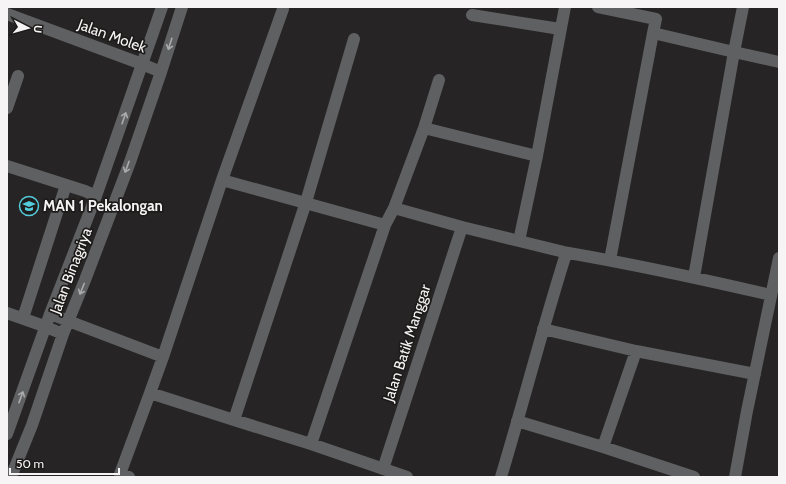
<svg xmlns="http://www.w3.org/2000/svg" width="786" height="484" font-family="Cabin,sans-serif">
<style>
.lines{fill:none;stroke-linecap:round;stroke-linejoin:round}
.minor{stroke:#5f6061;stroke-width:12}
.oneway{stroke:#abaaab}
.labels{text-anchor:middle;stroke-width:3.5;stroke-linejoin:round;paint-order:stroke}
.street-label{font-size:15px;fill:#f7f4f5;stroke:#1e1b1b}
.poi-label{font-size:15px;font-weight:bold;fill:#f7f4f5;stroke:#1e1b1b;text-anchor:start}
</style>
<rect width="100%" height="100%" fill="#272425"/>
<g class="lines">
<!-- minor -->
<path class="minor" d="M598 7 656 19 653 33 734 52 694 277
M743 7 734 52 779 62
M7 14 142 64 161 72
M472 15 560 29
M7 108 18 76
M424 128 537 156
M7 166 85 191 96 196
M222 180 385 225
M394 208 462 227 519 241
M563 252C633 264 702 279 771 295
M610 260 653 33
M7 313 41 325 63 334
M50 314 163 357 150 393 234 420 311 444 407 477
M23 318 66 185
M543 329 636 351 755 374
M163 357 222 180 283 9
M234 420 306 202 354 39
M517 421 603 447 694 477
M7 434 50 314 96 196 162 7
M311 444 385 225 394 208 424 128 439 80
M603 447 636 351
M383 469 462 227
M11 477 32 425 63 334 85 280 130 162 161 72 182 7
M129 477 120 474 150 393
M501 477C523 404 542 330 565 257L563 252 560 251 519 241 537 156 565 7
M735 477 747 411 779 258"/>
</g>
<!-- one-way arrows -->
<defs><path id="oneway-shaft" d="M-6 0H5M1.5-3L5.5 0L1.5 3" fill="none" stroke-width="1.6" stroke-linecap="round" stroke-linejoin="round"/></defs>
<g class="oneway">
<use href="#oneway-shaft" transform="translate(170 44) rotate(108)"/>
<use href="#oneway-shaft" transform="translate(124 118) rotate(-71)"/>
<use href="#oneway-shaft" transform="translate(127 167) rotate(110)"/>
<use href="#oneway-shaft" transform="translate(82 289) rotate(112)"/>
<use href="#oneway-shaft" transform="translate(21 397) rotate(-70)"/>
</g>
<!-- icons -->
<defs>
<g id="school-ring" transform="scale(1)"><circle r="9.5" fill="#1e1b1b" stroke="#53cbdb" stroke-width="1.5"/><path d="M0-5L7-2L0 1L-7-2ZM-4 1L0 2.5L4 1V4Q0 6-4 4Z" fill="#53cbdb"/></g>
</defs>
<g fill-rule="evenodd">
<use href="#school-ring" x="29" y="206"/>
</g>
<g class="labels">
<!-- street labels -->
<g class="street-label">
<text transform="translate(112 36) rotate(20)" y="5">Jalan Molek</text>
<text transform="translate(71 271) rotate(-69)" y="5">Jalan Binagriya</text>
<text transform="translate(407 343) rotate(-72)" y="5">Jalan Batik Manggar</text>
</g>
<!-- poi labels -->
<g class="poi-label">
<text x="43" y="211">MAN 1 Pekalongan</text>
</g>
</g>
<!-- border -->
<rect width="786" height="484" fill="none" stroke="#f7f4f5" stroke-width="16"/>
<!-- north arrow -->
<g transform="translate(28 28) rotate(96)" stroke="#1e1b1b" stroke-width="3" paint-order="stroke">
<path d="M0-3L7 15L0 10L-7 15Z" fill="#f7f4f5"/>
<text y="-6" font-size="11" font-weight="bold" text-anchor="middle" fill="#f7f4f5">U</text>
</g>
<!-- scale -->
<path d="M10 468v6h109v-6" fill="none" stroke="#f7f4f5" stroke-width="2"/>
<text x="16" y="468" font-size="12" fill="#f7f4f5" stroke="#1e1b1b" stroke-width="3" paint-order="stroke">50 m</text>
</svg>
